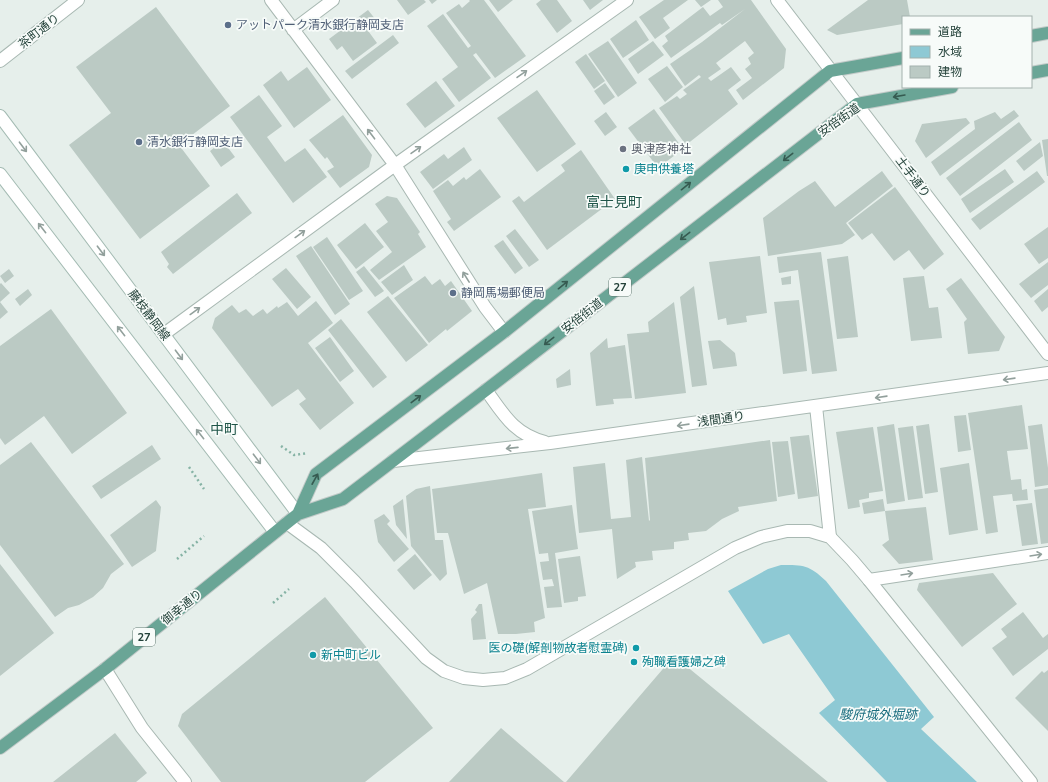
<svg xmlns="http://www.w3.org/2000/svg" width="1048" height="782" font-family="'Nunito Sans','Noto Sans JP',sans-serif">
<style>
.water{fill:#8ec9d4}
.building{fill:#bbcac4}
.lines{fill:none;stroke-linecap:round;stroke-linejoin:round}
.minor-casing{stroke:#a8b8b2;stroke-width:14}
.tertiary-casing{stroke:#a8b8b2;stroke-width:14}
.secondary-casing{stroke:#a4bbb3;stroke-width:14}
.primary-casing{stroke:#c2cac8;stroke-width:14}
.path{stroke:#86b3a5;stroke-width:2.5;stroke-dasharray:2 3;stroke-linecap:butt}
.minor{stroke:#fff;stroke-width:12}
.tertiary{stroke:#fff;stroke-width:12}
.secondary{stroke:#fff;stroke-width:12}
.primary{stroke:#6aa596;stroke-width:12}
.oneway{stroke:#92a09c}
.oneway2{stroke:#365b51}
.service-dot{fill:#5c6f8a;stroke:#f7fbf9;stroke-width:1.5}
.worship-dot{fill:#6b7280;stroke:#f7fbf9;stroke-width:1.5}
.culture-dot{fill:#0f9aa8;stroke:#f7fbf9;stroke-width:1.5}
.labels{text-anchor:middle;stroke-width:3.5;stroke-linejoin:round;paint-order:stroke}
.shield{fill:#f7fbf9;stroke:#637a73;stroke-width:1}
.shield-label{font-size:11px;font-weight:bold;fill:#24423a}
.service-label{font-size:12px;fill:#4e5e75;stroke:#f7fbf9;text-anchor:start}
.street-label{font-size:12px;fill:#24423a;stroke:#f7fbf9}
.worship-label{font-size:12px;fill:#5b616d;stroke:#f7fbf9;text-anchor:start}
.culture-label{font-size:12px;fill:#0d838f;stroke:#f7fbf9;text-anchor:start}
.water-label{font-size:13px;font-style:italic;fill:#1c6f80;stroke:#f7fbf9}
.quarter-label{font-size:14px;fill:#1f5548;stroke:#f7fbf9}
</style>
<rect width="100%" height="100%" fill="#e6efeb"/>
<!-- water -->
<path class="water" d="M781 565C804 565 809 565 826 581L934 717 921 729 977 782H887L819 713 835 700 789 634 763 644 728 591 768 569Z"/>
<!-- building -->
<path class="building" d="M397 0H424L426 2 408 15Z
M429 0H437L432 4Z
M469 0H484L526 56 495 78 476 53 473 55 491 78 459 102 442 79 458 67 427 26 443 14 468 48 471 46 446 13 459 4 462 8 470 1Z
M489 0H513L498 12Z
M541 0H557L572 21 557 33 536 4Z
M583 0H603L590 10Z
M664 0H688L663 18 670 28 655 39 639 17Z
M695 0H711L701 7Z
M718 0H751L786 49 784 68 743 100 736 90 752 78 745 69 751 64 748 58 754 53 745 41 716 63 721 69 708 78 711 81 731 67 741 80 728 90 738 104 686 145 659 108 677 96 680 99 687 94 683 90 701 77 699 75 685 86 670 64 702 42 745 9 722 25 720 23 671 58 662 46 668 41 665 36 703 7 710 16 723 7Z
M868 0H907L910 17H903V24L837 35 827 30Z
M156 7 230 106 179 145 210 186 140 239 69 145 111 113 76 67Z
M368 10 376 20 366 28 377 43 353 61 342 46 337 50 329 39Z
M636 20 649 40 623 58 610 39Z
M393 35 399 43 352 79 345 71Z
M608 41 637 83 618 97 588 54Z
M653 41 664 55 638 74 628 59Z
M586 54 605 81 594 89 575 62Z
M667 66 683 87 665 102 648 79Z
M307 67 331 100 294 128 263 85 281 71 288 81Z
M436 81 455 106 425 128 406 104Z
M605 83 615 97 604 105 594 91Z
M537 90 576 144 537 172 497 118Z
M259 95 282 126 267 137 285 162 305 148 327 177 293 203 230 117Z
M654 109 683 149 658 168 628 128Z
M1014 110 1019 116 940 176 931 162 975 129 974 121 995 112 1001 119Z
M606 112 617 127 605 136 594 121Z
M343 115 372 155 369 167 340 188 327 171 334 167 327 157 325 159 309 140Z
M966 118 970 123 926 158 915 141 922 124Z
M1019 122 1032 140 960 196 946 178Z
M1048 139V176H1047L1042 140Z
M223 141 235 157 221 167 210 151Z
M1040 142 1043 156 1024 171 1016 161Z
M464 147 472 160 433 189 420 172 444 154 448 159Z
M581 150 615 199 547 250 512 201 519 196 524 202 565 171 561 165Z
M480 169 501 197 454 231 447 222 451 219 433 191 448 180 453 186 464 177 466 180Z
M1005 169 1014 182 970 213 961 199Z
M882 171 893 186 846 223 855 235 842 244 768 256 763 218 799 191 815 181 835 207Z
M1037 171 1045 182 980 230 971 219Z
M895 187 944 254 924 270 909 250 894 261 872 233 862 240 848 223Z
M237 193 252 213 173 274 167 267 169 264 161 252Z
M387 196 397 198 420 232 418 234 426 247 379 280 370 270 392 252 376 231 388 222 375 204Z
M365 223 384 247 356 269 337 245Z
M1048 227V258L1039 264 1024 244Z
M515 229 539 260 529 267 506 236Z
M327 237 363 291 349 300 313 247Z
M503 240 523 268 515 274 494 246Z
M311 246 350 304 335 315 296 256Z
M821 252 837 371 812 374 798 270 779 273 777 257Z
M760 256 767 313 746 316 747 322 727 325 726 318 718 320 709 262Z
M848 256 858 337 837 339 827 259Z
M1048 262V285L1031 298 1019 284Z
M404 265 413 280 392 295 381 282Z
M364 266 384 291 375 297 356 272Z
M286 268 311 297 297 309 272 279Z
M9 269 14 276 5 283 0 276Z
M425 276 432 285 440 279 445 286 451 281 472 311 447 331 446 329 429 343 394 298Z
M791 276V284L782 285 781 278Z
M924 276 929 308 938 307 942 338 911 341 903 278Z
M961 278 1005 337 999 351 968 354 964 322 967 319 946 289Z
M1 283 10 293 0 302 8 312 0 319V284Z
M694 286 707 385 692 387 680 297Z
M28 289 32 295 20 306 15 299Z
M1048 289V307L1042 312 1034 301Z
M388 296 428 345 406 362 367 312Z
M799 300 807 371 783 374 774 302Z
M316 301 333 323 308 343 354 403 320 430 299 404 306 399 298 389 272 407 212 328 215 318 232 305 239 313 246 309 253 316 263 309 267 314 277 306 278 308 287 302 298 316Z
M674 302 686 393 635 399 627 334 649 332 648 322Z
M51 309 127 413 72 454 44 416 5 445 0 438V346Z
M341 319 387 377 373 388 328 330Z
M330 337 354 371 340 382 315 348Z
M607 338 608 348 625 345 632 398 613 399 614 404 596 406 590 353Z
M720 340 735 353 737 366 713 369 708 341Z
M570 369 571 385 557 388 556 379Z
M1022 405 1028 449 1007 451 1011 480 1021 479 1022 490 1027 489 1028 500 1013 501 1012 494 993 496 998 532 986 534 968 413Z
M966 415 971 450 958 452 954 416Z
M894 424 905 501 887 504 877 427Z
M929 424 938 492 925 494 916 426Z
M1042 424 1048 468V485L1035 487 1028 426Z
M913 426 923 498 908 500 898 428Z
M873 427 883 491 869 493V498L859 500 860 507 848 509 836 432Z
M809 435 818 496 798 499 790 437Z
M770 440 777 501 738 507 739 511 722 519 706 531 688 533 689 540 674 542V549L652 551 653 560 635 562 636 567 617 579 612 529 579 533 573 467 605 463 611 519 631 517 626 460 642 457 649 521 650 520 645 458Z
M788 441 795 494 778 497 772 442Z
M31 442 124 564 111 574 103 588 93 597 79 605 68 608 55 617 0 545V465Z
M152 445 161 459 101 499 92 486Z
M969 463 978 530 949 535 940 468Z
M542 473 546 507 528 509 545 618 534 622 535 632 516 634H498L487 583 464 594 448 533H437L432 489Z
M430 486 435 540H443L447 574 440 581 411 546 406 496 416 489Z
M1048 488V543L1041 544 1034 490Z
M403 499 407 539 396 525 393 506Z
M883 499 885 511 926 507 933 560 899 564 882 545 889 540 885 511 864 514 862 503Z
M156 500 161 507 156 551 132 567 110 535Z
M1032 503 1038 544 1022 546 1016 505Z
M572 505 578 549 555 553 562 607 547 608 544 587 554 586 552 579 543 580 540 562 549 561 548 553 539 554 532 511Z
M384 514 390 521 387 524 409 549 394 562 378 542 374 520Z
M415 554 432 575 414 590 397 570Z
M580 556 586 596 578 597V601L564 603 558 559Z
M0 564 54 633 0 676Z
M993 573 1017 604 962 647 917 590 919 583Z
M325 597 433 728 365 782H221L178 726 182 714Z
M479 604H482L486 639 473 640 471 619 477 612 475 610Z
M1023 612 1043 638 1048 634V649L1013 676 992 648 1007 637 1001 629Z
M674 656 828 782H566Z
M1048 670V731L1015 698 1042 671 1044 673Z
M501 728 564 782H449Z
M115 733 147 773 136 782H53Z"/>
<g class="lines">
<!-- minor casing -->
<g class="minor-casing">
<path id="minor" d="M271 0 395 165 485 307 504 332
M293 30 333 0
M164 334 395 165 627 0
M486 390C504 415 514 434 545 442
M816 406 830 537
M393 461 550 443 1048 373
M869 580 1048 553"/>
</g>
<!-- tertiary casing -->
<g class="tertiary-casing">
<path id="tertiary" d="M777 0 1048 354
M0 61 78 0
M287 523 321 548 355 582 426 658 444 671 464 678 483 680 505 678 527 669 735 548 761 537 787 531H810L830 537 852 560 869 580 1031 782
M105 669 142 728 185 782"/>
</g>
<!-- secondary casing -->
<g class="secondary-casing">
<path id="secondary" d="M0 116 298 514
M0 174 275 532"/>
</g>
<!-- primary casing -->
<g class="primary-casing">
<path id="primary" d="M1031 36 1048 33
M1031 73 1048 70
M298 514 316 474 504 332 830 71 903 58
M0 748 105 669 298 514 343 499 486 390 857 104 952 87"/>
</g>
<!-- path -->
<path class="path" d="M281 446 294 455 308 453
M189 467 204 489
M177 559 204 536
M273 603 289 589"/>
<!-- minor -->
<use href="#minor" class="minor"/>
<!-- tertiary -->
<use href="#tertiary" class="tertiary"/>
<!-- secondary -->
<use href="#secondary" class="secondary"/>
<!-- primary -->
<use href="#primary" class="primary"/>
</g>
<!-- one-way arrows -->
<defs><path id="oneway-shaft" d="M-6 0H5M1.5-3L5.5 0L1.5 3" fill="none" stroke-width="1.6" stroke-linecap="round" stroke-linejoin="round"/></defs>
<g class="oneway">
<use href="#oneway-shaft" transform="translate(522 74) rotate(-35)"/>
<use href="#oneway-shaft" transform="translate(371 134) rotate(-127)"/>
<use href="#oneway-shaft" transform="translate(23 147) rotate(53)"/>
<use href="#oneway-shaft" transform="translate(416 150) rotate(-35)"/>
<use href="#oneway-shaft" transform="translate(42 228) rotate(-128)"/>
<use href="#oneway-shaft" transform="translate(300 234) rotate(-36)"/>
<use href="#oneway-shaft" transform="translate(101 251) rotate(53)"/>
<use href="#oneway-shaft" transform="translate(466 277) rotate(-122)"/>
<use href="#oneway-shaft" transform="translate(195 311) rotate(-36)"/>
<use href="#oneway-shaft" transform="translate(121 331) rotate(-128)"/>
<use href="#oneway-shaft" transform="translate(179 355) rotate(53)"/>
<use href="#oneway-shaft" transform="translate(1009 379) rotate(172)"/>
<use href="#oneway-shaft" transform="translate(881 397) rotate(172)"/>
<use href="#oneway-shaft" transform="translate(683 425) rotate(172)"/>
<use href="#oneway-shaft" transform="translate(200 434) rotate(-128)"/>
<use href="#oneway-shaft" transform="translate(512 448) rotate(174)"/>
<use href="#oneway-shaft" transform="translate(257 459) rotate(53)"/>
<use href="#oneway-shaft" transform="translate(1036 555) rotate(-9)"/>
<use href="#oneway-shaft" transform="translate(907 574) rotate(-9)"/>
</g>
<g class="oneway2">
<use href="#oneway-shaft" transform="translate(899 96) rotate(170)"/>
<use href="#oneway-shaft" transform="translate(788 157) rotate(142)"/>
<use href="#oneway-shaft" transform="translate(686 186) rotate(-39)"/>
<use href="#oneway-shaft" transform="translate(685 236) rotate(142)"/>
<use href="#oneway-shaft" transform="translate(563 285) rotate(-39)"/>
<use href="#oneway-shaft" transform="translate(549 341) rotate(142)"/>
<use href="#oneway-shaft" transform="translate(416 399) rotate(-37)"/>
<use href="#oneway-shaft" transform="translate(315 479) rotate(-61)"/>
</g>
<!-- markers -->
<g class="service-dot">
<circle cx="228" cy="25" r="4"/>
<circle cx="139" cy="142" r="4"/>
<circle cx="453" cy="293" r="4"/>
</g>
<circle class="worship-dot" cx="623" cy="149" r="4"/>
<g class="culture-dot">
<circle cx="626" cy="169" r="4"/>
<circle cx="636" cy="648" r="4"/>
<circle cx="313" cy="655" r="4"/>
<circle cx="634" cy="662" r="4"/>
</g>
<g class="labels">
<!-- shield labels -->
<g class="shield">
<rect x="609" y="278" width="22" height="18" rx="3"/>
<rect x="133" y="628" width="22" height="18" rx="3"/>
</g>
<g class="shield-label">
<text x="620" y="291">27</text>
<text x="144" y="641">27</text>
</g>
<!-- service labels -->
<g class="service-label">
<text x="236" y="29">アットパーク清水銀行静岡支店</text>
<text x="147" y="146">清水銀行静岡支店</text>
<text x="461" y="297">静岡馬場郵便局</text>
</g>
<!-- street labels -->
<g class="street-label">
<text transform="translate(39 31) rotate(-38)" y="4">茶町通り</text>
<text transform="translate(839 120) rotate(-35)" y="4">安倍街道</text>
<text transform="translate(913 177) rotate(53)" y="4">土手通り</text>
<text transform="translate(149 315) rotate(53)" y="4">藤枝静岡線</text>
<text transform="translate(582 316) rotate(-38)" y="4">安倍街道</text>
<text transform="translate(721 419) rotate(-8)" y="4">浅間通り</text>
<text transform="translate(182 607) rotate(-39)" y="4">御幸通り</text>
</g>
<!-- worship labels -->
<g class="worship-label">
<text x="631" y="153">奥津彦神社</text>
</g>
<!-- culture labels -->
<g class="culture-label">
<text x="634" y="173">庚申供養塔</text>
<text x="628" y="652" text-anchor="end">医の礎(解剖物故者慰霊碑)</text>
<text x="321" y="659">新中町ビル</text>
<text x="642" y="666">殉職看護婦之碑</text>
</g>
<!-- water labels -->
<g class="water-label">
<text x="878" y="719">駿府城外堀跡</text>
</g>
<!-- quarter labels -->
<g class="quarter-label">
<text x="614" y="207">富士見町</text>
<text x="224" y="434">中町</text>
</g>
</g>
<!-- legend -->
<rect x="902" y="16" width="130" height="72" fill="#f7fbf9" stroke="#a3b1ad"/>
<rect x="910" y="29" width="20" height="6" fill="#6aa596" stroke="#a3b1ad"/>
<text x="938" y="36" font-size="12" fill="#24423a">道路</text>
<rect x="910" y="46" width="20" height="12" fill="#8ec9d4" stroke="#a3b1ad"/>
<text x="938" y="56" font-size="12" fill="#24423a">水域</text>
<rect x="910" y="66" width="20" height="12" fill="#bbcac4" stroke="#a3b1ad"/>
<text x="938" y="76" font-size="12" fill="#24423a">建物</text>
</svg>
